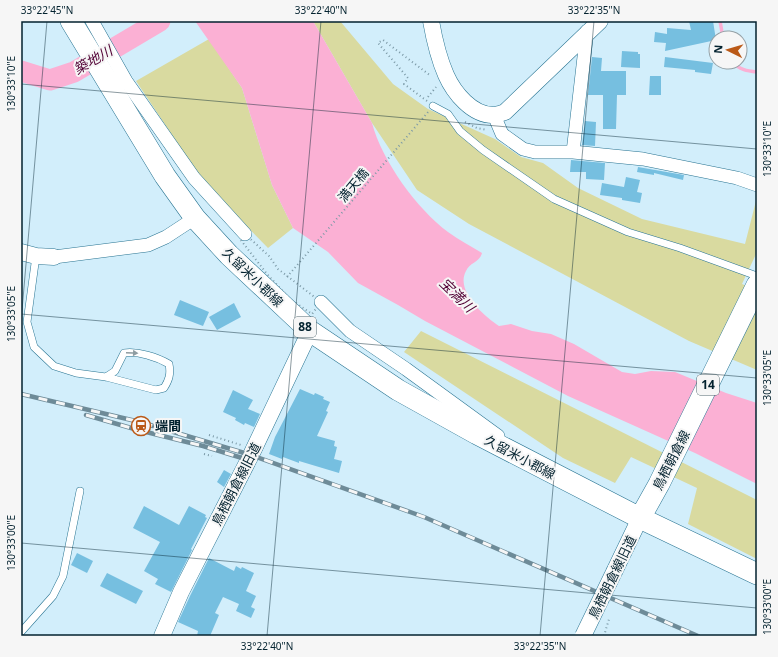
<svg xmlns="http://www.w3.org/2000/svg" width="778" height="657" font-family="'Noto Sans','Noto Sans JP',sans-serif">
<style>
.green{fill:#d9daa0}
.water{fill:#fbb0d4}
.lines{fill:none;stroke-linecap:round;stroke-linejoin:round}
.stream{stroke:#fbb0d4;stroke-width:3.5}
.river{stroke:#fbb0d4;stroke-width:21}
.building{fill:#76bfe0}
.service-casing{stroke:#287492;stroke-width:8}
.minor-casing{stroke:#287492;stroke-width:14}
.tertiary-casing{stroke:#287492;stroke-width:17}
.primary-casing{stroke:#287492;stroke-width:22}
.path{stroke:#7b99a6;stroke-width:2;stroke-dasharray:1 3;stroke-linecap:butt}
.service{stroke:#fff;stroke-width:7}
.minor{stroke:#fff;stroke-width:13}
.tertiary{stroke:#fff;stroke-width:16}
.primary{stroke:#fff;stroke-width:21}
.rail-casing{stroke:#6e8b98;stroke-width:4.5}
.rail{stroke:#f6f6f6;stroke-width:3;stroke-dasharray:9;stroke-linecap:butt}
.tertiary-bridge-casing{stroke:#287492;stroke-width:17;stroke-linecap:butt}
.tertiary-bridge{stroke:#fff;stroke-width:16}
.oneway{fill:#8e9ca1}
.ticks{fill:none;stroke:#03222f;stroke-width:1;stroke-opacity:0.45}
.labels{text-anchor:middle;stroke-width:4;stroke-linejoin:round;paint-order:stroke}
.shield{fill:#f6f6f6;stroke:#4c626b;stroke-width:1}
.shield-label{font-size:12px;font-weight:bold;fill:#03222f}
.street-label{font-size:13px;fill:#03222f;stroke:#f6f6f6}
.poi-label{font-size:13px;font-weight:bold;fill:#03222f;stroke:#f6f6f6;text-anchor:start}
.water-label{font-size:14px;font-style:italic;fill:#510034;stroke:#f6f6f6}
.neatline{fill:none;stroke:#03222f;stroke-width:1.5}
.ticks-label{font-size:10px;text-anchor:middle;fill:#03222f}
</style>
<rect width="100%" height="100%" fill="#d2eefb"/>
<!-- green -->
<path class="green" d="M313 21H340L393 84 428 109 495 139 521 157 543 163 578 188 642 219 745 244 757 197V252L742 284 757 290V370L689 341 469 224 417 190 372 123Z
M209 39 242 88 272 185 293 228 268 248 204 183 136 81Z
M421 331 757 500V559L688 524 697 488 631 457 615 483 563 458 404 352Z"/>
<!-- water -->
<path class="water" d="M195 21H313L372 123C382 161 417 209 448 232 459 240 471 246 482 253 480 262 469 263 466 271 455 291 484 316 499 326L511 324 532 331 551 334 574 344 622 372 635 374 651 371 675 372 726 393 757 403V484L695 453 568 396 425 321 398 305 358 283 328 252 293 228 272 185 242 88Z"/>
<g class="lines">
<!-- stream -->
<path class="stream" d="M720 21 723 38
M733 62C739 70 748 71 757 72"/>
<!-- river -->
<path class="river" d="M21 71 50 80 74 72 160 21"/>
</g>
<!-- building -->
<path class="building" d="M689 21H713L716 40 665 51 666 43 654 42 655 32 667 34V28L691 30Z
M622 51 638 52V54H640V68L621 67Z
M592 57 602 58 601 71H626V95H617L616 129H603V95H588Z
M665 57 713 63 711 74 695 72V70L664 67Z
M650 76H661V95H649Z
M585 121 596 122 595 146 582 145Z
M571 160 605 163 604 180 586 179V172H570Z
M638 167 684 175 683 180 654 173V175L637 172Z
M626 177 640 180 637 192 642 193 640 203 622 200V198L600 195 602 183 624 187Z
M180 300 209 312 203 326 174 315Z
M234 303 241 317 217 330 209 317Z
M300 389 314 395 315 393 324 397 323 399 330 402 326 411 328 412 317 436 335 441 334 446 337 447 334 459 342 461 339 473 299 461V463L283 457 282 459 269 454 275 437Z
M233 390 253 400 248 409 260 414 254 427 245 423 244 425 235 420 236 418 223 412Z
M224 470 231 474 224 487 217 482Z
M144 506 179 525 189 506 206 515 205 517 207 518 191 549 192 550 171 592 155 584 158 579 144 571 160 542 133 528Z
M77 553 93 561 87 573 71 565Z
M209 558 234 571 236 566 241 569 242 567 254 573 246 591 256 596 251 607 255 609 251 618 236 611 239 604 223 597 215 613 219 615 210 636H197L198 631 178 622 190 596Z
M107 573 143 591 136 604 100 586Z"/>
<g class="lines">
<!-- service casing -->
<g class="service-casing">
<path id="service" d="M433 106 448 114 460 131 483 150 554 199 628 232 680 248 757 276
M36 256 27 322 34 347 54 366 76 373 106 377 156 390 164 388C169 380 171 374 169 364 157 357 138 351 124 353L115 371 106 377
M21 632 53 596 63 576 80 491"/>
</g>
<!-- minor casing -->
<g class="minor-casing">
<path id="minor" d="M92 21 126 81 194 178 245 234
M494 115 502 134 523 149 535 152H573L643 159 737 178 757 185
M573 152 587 31
M54 257 148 245 166 237 195 218
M321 302 350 331 406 369 498 436"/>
</g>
<!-- tertiary casing -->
<g class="tertiary-casing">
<path id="tertiary" d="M431 21C434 38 439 59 446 75 454 93 472 115 493 115 497 115 502 113 505 112L600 21
M21 252 36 256 54 257
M615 570 640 518
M162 636 181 592 251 455 310 331"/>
</g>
<!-- primary casing -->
<g class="primary-casing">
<path id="primary" d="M71 21 165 176 195 218 229 255 310 331 398 390 477 434 640 518 757 574
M640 518 659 484 757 285"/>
</g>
<!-- path -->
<path class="path" d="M428 97 436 87
M427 101 404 84 408 78 378 43 383 40 431 76
M465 122 477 128 487 130
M245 234 269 256 278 269 321 302 312 314 290 299 267 274 240 239Z
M287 277 428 112
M209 435 241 445
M204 454 212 456
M604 636 609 619"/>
<!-- service -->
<use href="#service" class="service"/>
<!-- minor -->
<use href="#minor" class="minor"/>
<!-- tertiary -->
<use href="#tertiary" class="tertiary"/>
<!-- primary -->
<use href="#primary" class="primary"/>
<!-- rail casing -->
<g class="rail-casing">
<path id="rail" d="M21 394 140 422 251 455 424 517 698 636
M86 415 138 430 203 446 242 458"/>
</g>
<!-- rail -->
<use href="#rail" class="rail"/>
<!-- tertiary-bridge casing -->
<g class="tertiary-bridge-casing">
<path id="tertiary-bridge" d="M583 636 615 570"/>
</g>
<!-- tertiary-bridge -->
<use href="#tertiary-bridge" class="tertiary-bridge"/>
</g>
<!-- one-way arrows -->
<defs><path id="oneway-solid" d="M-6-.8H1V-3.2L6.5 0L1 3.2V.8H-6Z"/></defs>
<use class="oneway" href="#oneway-solid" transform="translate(132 353) rotate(3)"/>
<!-- ticks -->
<path class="ticks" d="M21 84 757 149M21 314 757 378M21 322 47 21M21 543 757 608M267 636 321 21M540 636 594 21"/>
<!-- icons -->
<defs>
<g id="station-ring" transform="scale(1)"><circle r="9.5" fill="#f6f6f6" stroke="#ba5917" stroke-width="1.5"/><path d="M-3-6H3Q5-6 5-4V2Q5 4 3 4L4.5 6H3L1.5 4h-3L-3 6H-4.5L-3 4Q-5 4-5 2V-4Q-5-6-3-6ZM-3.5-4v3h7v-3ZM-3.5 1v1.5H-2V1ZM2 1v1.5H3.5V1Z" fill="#ba5917"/></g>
</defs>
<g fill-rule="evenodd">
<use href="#station-ring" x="141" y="426"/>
</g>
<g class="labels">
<!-- shield labels -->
<g class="shield">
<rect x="294" y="317" width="22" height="20" rx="3"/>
<rect x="697" y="375" width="22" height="20" rx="3"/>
</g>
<g class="shield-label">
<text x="305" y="331">88</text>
<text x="708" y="389">14</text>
</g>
<!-- street labels -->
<g class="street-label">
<text transform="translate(353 185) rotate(-50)" y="5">満天橋</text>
<text transform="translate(253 277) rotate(44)" y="5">久留米小郡線</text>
<text transform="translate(520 457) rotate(28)" y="5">久留米小郡線</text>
<text transform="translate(671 460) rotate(-63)" y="5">鳥栖朝倉線</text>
<text transform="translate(236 484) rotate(-63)" y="5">鳥栖朝倉線旧道</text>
<text transform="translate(612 577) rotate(-64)" y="5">鳥栖朝倉線旧道</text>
</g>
<!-- poi labels -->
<g class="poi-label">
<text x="155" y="431">端間</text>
</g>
<!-- water labels -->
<g class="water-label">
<text transform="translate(93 60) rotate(-30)" y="5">築地川</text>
<text transform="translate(457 295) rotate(44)" y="5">宝満川</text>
</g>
</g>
<!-- border -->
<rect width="778" height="657" fill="none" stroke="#f6f6f6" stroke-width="44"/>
<!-- north arrow -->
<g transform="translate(728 50) rotate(275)"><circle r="19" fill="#f6f6f6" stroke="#95a1a6"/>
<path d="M0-3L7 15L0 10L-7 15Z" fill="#ba5917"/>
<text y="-6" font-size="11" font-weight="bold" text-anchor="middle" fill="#03222f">N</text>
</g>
<rect x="22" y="22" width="734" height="613" class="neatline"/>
<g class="ticks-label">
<text x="47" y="14">33°22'45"N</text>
<text x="321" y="14">33°22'40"N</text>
<text x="594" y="14">33°22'35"N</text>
<text transform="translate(11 84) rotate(-90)" y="4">130°33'10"E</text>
<text transform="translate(767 149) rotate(-90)" y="4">130°33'10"E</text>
<text transform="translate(11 314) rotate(-90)" y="4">130°33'05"E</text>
<text transform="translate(767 378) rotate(-90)" y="4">130°33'05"E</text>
<text transform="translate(11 543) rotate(-90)" y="4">130°33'00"E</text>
<text transform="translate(767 607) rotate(-90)" y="4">130°33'00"E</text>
<text x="267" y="650">33°22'40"N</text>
<text x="540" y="650">33°22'35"N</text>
</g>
</svg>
